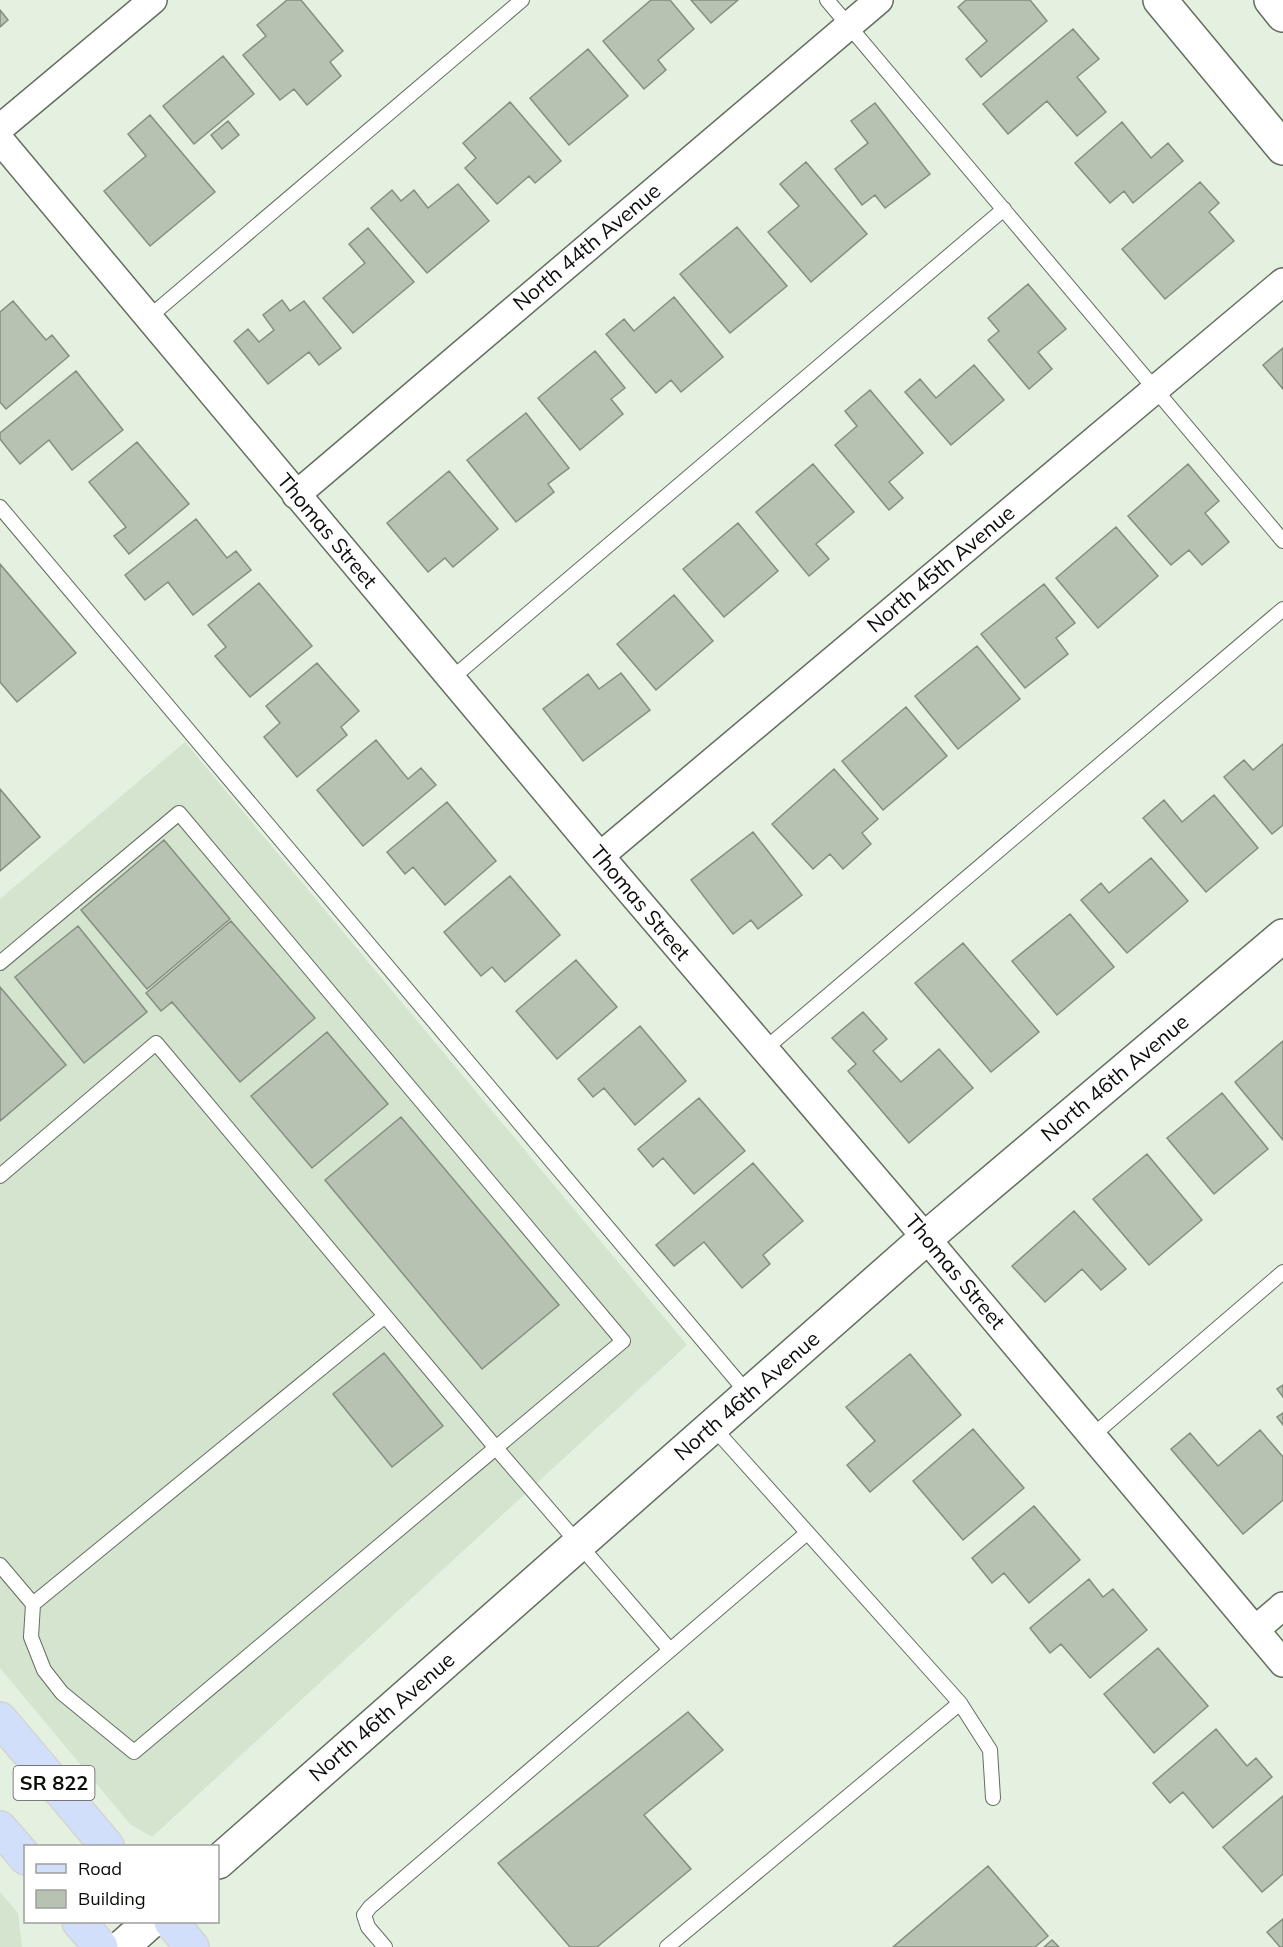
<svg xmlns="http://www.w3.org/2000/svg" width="1283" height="1947" font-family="Mulish,sans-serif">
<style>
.built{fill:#d4e4cf}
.building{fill:#b7c2b3;stroke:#858f81;stroke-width:1.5}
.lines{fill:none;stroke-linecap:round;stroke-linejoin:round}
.lane-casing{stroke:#646e60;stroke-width:16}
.street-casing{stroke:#646e60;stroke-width:30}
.secondary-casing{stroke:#646e60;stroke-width:36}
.primary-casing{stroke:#d3d4d3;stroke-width:36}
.lane{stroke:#fff;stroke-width:14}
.street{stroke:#fff;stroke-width:27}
.secondary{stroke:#fff;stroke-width:33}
.primary{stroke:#d2dffa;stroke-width:33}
.labels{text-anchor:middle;stroke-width:6;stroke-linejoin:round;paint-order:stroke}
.shield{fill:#fff;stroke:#545653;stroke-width:1.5}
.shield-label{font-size:20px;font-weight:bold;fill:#0a0e09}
.street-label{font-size:21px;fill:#0a0e09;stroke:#fff}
</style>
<rect width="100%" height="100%" fill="#e4f0e0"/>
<!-- built -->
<path class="built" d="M185 742 687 1345 152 1837 130 1824 0 1668V899Z
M0 1892 18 1913 22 1947H0Z"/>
<!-- building -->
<path class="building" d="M287 0H301L343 51 330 62 341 76 307 105 294 89 280 100 243 55 266 36 257 25Z
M651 0H670L694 29 658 60 666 70 644 89 603 41Z
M691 0H738L711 23Z
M966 0H1030L1047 21 981 77 966 59 987 41 958 7Z
M0 10 8 20 0 27Z
M1073 29 1099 59 1077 77 1106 112 1077 136 1047 101 1008 134 983 104Z
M588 49 628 96 569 145 530 98Z
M223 56 254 94 194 144 163 106Z
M510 102 561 161 535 183 529 176 497 204 465 168 476 158 463 143Z
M875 103 930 174 885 208 875 195 862 205 835 169 868 143 851 121Z
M150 115 215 192 150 246 104 191 146 156 128 134Z
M228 121 239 135 222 149 211 135Z
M1122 122 1151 158 1168 143 1183 161 1133 203 1124 191 1110 203 1075 163Z
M806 162 867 234 811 282 768 232 799 206 780 184Z
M1200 182 1219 203 1209 212 1234 241 1165 299 1122 249Z
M458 184 489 221 427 273 371 208 392 190 401 201 414 190 428 208Z
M737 227 787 286 730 333 680 274Z
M368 228 414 282 353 333 323 298 365 263 349 244Z
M1028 284 1066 329 1038 352 1052 369 1029 389 988 340 999 331 988 318Z
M674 297 723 357 681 392 671 380 656 393 606 334 624 319 634 331Z
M282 300 290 311 304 301 341 348 319 365 309 352 268 384 234 341 248 329 259 342 274 330 263 315Z
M13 301 46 340 52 335 69 356 6 409 0 402V312Z
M1283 348V389L1263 365Z
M595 351 625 388 611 399 623 414 580 450 538 398Z
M974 365 1004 400 951 445 905 392 920 379 936 398Z
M76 371 123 430 72 470 49 440 20 464 0 439V433Z
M870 390 923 453 889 482 903 498 889 510 835 445 857 426 845 411Z
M526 413 569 468 548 484 554 492 516 522 467 460Z
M137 442 189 504 129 554 114 536 126 527 89 482Z
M813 464 854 512 816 544 829 559 809 576 756 512Z
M1188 464 1219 501 1205 513 1229 542 1202 565 1189 550 1171 565 1128 516Z
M449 471 498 529 453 567 445 558 428 572 387 523Z
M196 519 227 558 236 551 251 570 193 615 168 582 145 600 125 575Z
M738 523 778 571 724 617 683 569Z
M1116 527 1158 576 1098 628 1056 578Z
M0 564 76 653 17 702 0 682Z
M259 583 312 646 250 697 215 656 226 647 208 625Z
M1044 584 1075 623 1056 638 1068 654 1025 688 981 634Z
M674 595 713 641 656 690 617 644Z
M977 646 1020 699 958 749 915 696Z
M317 663 359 711 341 727 347 735 297 777 264 737 280 723 266 706Z
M621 673 650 710 583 761 543 709 588 674 599 689Z
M906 707 947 756 883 810 842 761Z
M376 740 408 779 421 768 436 785 363 846 317 790Z
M1283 744V825L1272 834 1224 777 1244 760 1253 770Z
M834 769 878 819 862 833 871 844 843 869 830 854 813 869 772 824Z
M0 789 40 837 0 871Z
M1214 795 1258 848 1206 892 1143 818 1164 800 1182 822Z
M447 802 496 861 445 905 413 867 405 874 387 852Z
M753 832 802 895 758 929 751 920 733 934 691 880Z
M164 840 230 919 147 989 81 910Z
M1151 858 1188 901 1127 953 1081 900 1101 883 1109 893Z
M510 876 560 935 505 982 492 967 481 976 444 932Z
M1070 914 1114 967 1057 1015 1012 961Z
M231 921 315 1018 240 1082 172 1002 161 1011 146 993Z
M78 926 147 1012 84 1063 15 977Z
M963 943 1039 1032 991 1072 915 983Z
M576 960 617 1007 557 1059 516 1011Z
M0 987 66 1065 0 1121Z
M863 1012 887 1039 873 1051 901 1082 939 1049 973 1088 909 1143 848 1071 856 1064 832 1038Z
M640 1026 686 1081 635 1125 604 1088 593 1097 578 1079Z
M327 1032 388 1104 312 1168 251 1096Z
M1283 1041V1140L1235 1082Z
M1222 1093 1268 1149 1214 1194 1167 1138Z
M699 1098 745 1151 694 1194 663 1158 653 1167 638 1149Z
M401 1117 559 1305 482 1369 325 1180Z
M1147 1154 1202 1220 1149 1265 1093 1199Z
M753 1163 803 1221 763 1255 770 1264 742 1288 704 1242 674 1266 656 1245Z
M1074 1211 1126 1269 1101 1290 1082 1269 1045 1302 1012 1266Z
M384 1353 443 1426 392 1467 333 1394Z
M910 1354 961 1415 870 1492 847 1465 875 1441 846 1407Z
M1283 1385V1397L1277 1389Z
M1283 1413V1425L1277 1417Z
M973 1429 1024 1488 963 1540 913 1481Z
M1260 1430 1283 1457V1500L1243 1534 1171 1449 1190 1433 1218 1466Z
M1034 1506 1080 1560 1029 1603 1004 1573 992 1583 972 1558Z
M1089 1579 1103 1597 1113 1589 1147 1630 1090 1678 1061 1644 1050 1653 1030 1628Z
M1158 1648 1208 1706 1154 1753 1104 1694Z
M688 1712 723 1750 644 1815 691 1869 597 1947H570L498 1863Z
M1216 1729 1247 1766 1256 1758 1272 1777 1213 1828 1183 1792 1170 1803 1153 1783Z
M1283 1796V1874L1262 1892 1223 1847Z
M988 1866 1048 1936 1035 1947H893Z
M1283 1919V1947H1280L1267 1932Z
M1052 1940 1059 1947H1044Z"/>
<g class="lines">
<!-- lane casing -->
<g class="lane-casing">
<path id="lane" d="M827 0 1283 541
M148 318 522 0
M0 507 749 1395
M451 679 1004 209
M0 963 179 813 623 1341 134 1752 62 1693 44 1670 31 1637 33 1604 0 1565
M765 1049 1283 609
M0 1176 156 1043 496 1448 670 1650
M1092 1436 1283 1272
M33 1604 385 1316
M960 1703 990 1750 993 1798
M385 1947 368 1927 364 1915 370 1907 807 1533
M667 1947 960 1703 712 1426"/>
</g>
<!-- street casing -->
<g class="street-casing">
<path id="street" d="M0 128 153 0
M0 140 600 856 926 1238 1283 1663
M296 495 879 0
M600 856 1283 282
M1255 1630 1283 1606"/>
</g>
<!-- secondary casing -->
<g class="secondary-casing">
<path id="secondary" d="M1160 0 1283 148
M1271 0 1283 15
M218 1862 926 1238 1283 936
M122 1947 150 1922"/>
</g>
<!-- primary casing -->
<g class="primary-casing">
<path id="primary" d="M0 1719 107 1846
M0 1828 26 1858
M79 1922 101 1947
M171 1922 192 1947"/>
</g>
<!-- lane -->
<use href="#lane" class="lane"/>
<!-- street -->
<use href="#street" class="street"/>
<!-- secondary -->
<use href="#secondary" class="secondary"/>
<!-- primary -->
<use href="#primary" class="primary"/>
</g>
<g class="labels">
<!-- shield labels -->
<rect class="shield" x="13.5" y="1766" width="81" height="34" rx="4.5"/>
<g class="shield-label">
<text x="54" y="1790">SR 822</text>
</g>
<!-- street labels -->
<g class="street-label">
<text transform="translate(587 247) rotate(-40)" y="7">North 44th Avenue</text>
<text transform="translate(327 531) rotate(50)" y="7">Thomas Street</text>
<text transform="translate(941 569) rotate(-40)" y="7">North 45th Avenue</text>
<text transform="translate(640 903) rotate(50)" y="7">Thomas Street</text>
<text transform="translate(1115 1078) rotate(-40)" y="7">North 46th Avenue</text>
<text transform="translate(955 1272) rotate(50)" y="7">Thomas Street</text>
<text transform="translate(747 1396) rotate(-41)" y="7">North 46th Avenue</text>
<text transform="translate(382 1717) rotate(-41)" y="7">North 46th Avenue</text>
</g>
</g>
<!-- legend -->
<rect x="24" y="1845" width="195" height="78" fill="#ffffff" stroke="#9d9f9d" stroke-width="1.5"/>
<rect x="36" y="1864" width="30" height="9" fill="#d2dffa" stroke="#9d9f9d" stroke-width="1.5"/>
<text x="78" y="1875" font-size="18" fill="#0a0e09">Road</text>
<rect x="36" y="1890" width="30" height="18" fill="#b7c2b3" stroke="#9d9f9d" stroke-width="1.5"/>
<text x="78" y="1905" font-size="18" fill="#0a0e09">Building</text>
</svg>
